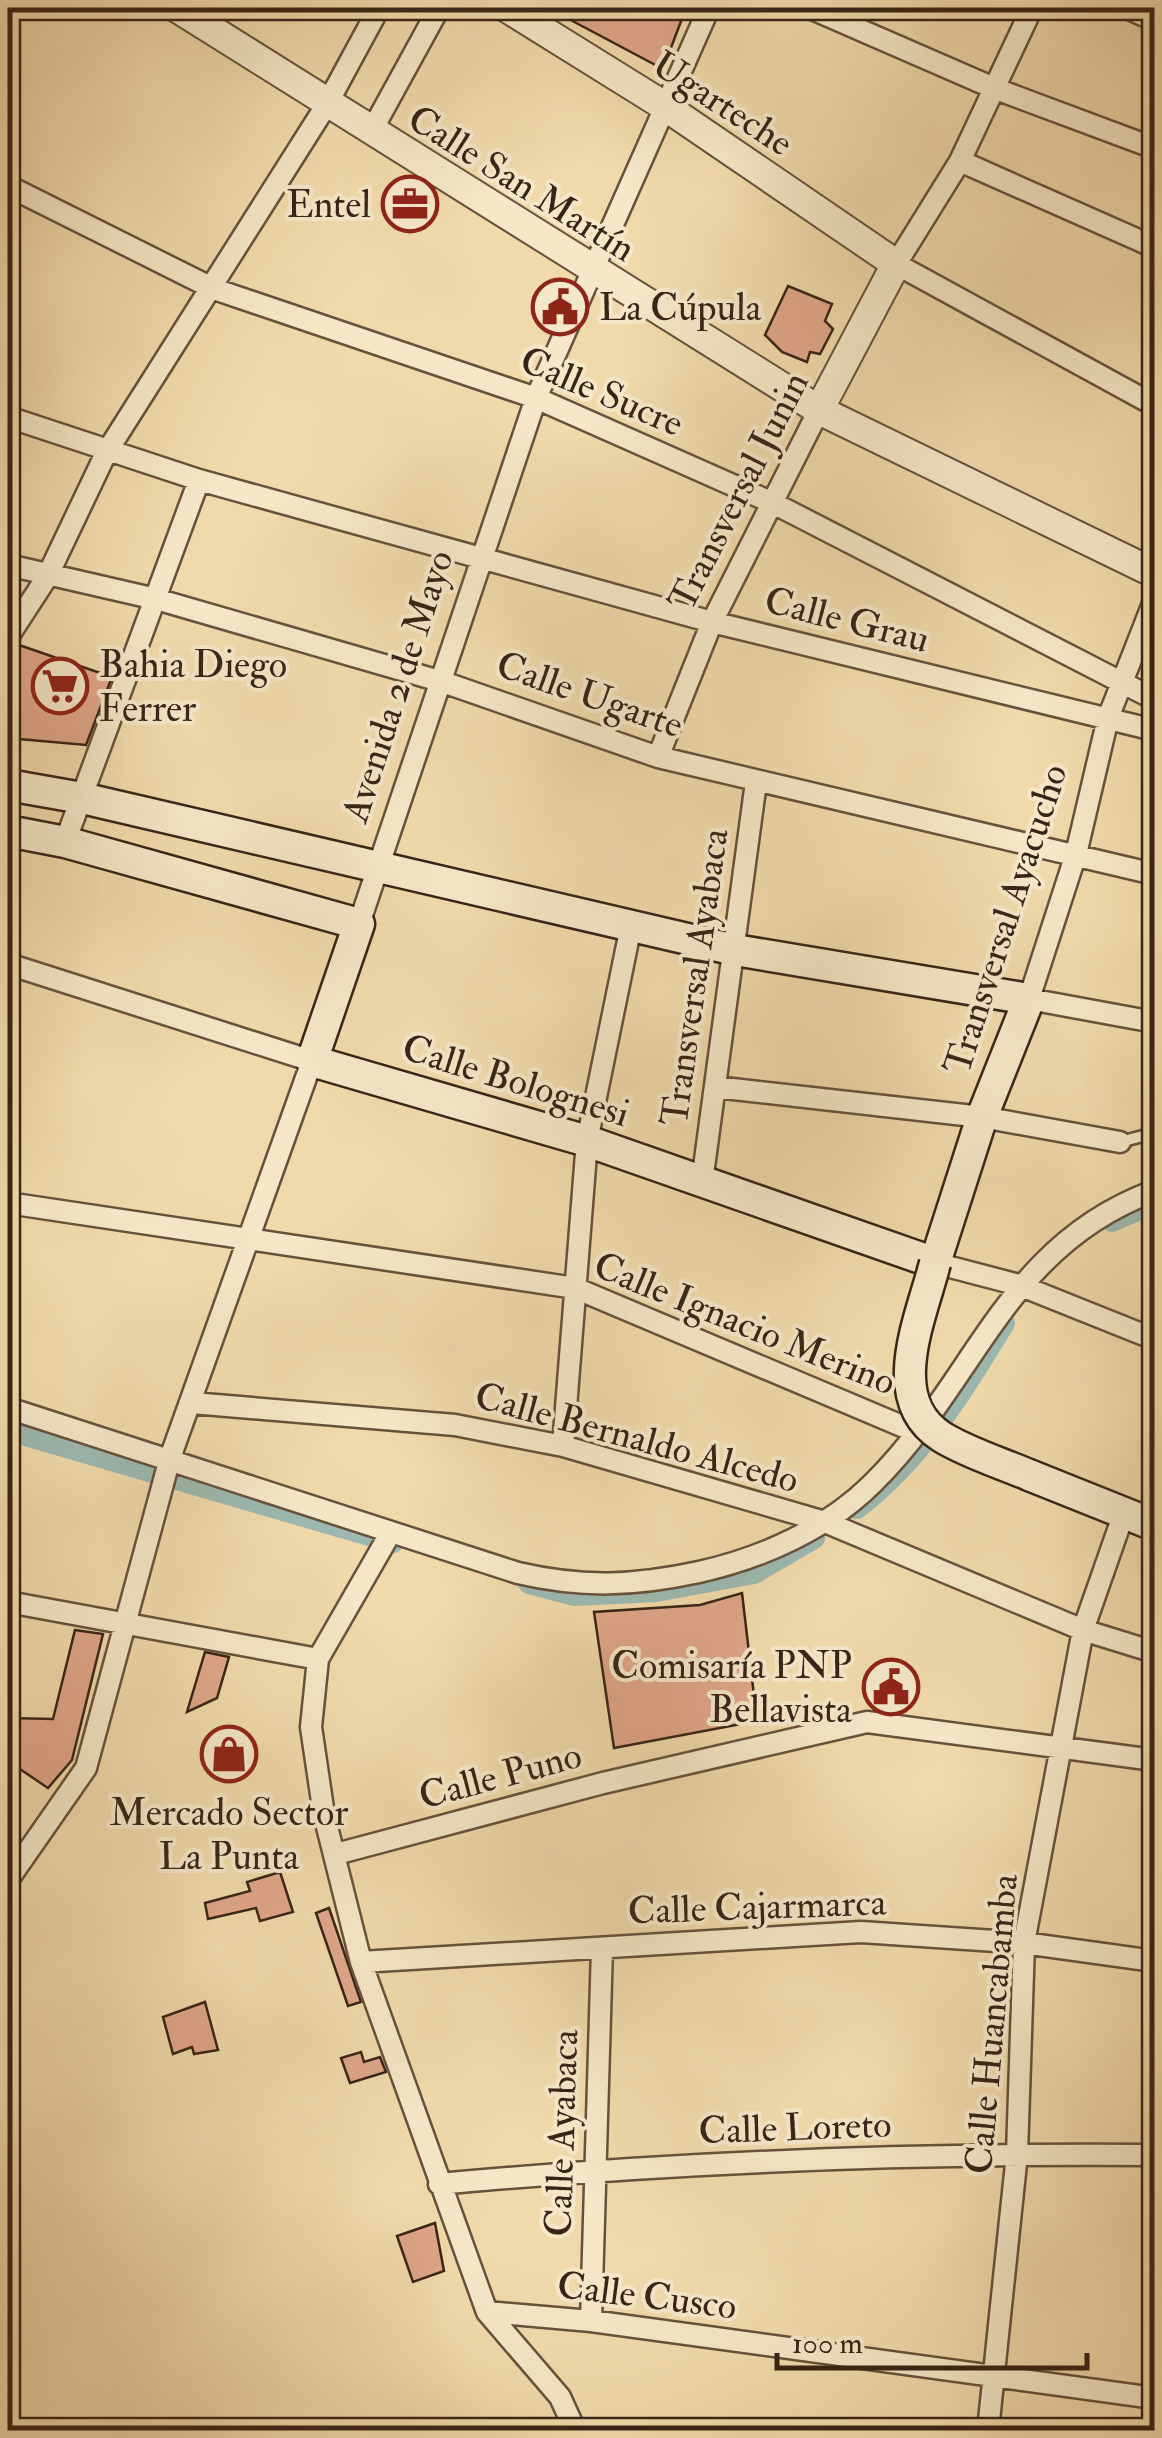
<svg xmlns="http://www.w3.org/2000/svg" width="1162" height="2438" font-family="'IM FELL Double Pica',serif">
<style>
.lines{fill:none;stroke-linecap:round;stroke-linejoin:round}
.canal{stroke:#9cb9b1;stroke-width:22}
.building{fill:#e0a68a;stroke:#382417;stroke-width:2.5}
.service-casing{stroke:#66523c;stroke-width:15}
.minor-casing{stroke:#66523c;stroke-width:25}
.tertiary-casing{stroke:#66523c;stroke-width:32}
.secondary-casing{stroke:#382417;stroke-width:35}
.service{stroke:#f5e7c8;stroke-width:10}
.minor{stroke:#f5e7c8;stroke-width:20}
.tertiary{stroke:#f5e7c8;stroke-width:28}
.secondary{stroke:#f5e7c8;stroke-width:30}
.secondary-bridge-casing{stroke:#382417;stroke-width:35;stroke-linecap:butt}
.secondary-bridge{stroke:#f5e7c8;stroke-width:30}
.labels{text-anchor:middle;stroke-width:8;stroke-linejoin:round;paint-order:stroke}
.street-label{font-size:38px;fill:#382417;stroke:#f5e7c8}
.poi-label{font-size:38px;fill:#382417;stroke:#f5e7c8;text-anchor:end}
</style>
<rect width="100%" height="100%" fill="#f0daab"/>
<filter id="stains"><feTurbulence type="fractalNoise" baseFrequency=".002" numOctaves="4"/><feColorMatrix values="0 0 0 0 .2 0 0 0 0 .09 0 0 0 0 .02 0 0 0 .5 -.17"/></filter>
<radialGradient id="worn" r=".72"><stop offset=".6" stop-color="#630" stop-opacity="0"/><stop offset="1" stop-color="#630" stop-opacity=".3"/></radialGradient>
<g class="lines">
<!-- canal -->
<path class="canal" d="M1112 1221 1154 1203
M8 1430 393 1542
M857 1508C920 1460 963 1391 1004 1323
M529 1583 575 1595 656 1591 754 1573 814 1538"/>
</g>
<!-- building -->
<path class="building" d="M548 8H686L663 69Z
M788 286 832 304 825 321 833 329 820 354 810 352 807 362 782 352 765 335Z
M19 645 112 677 86 745 8 738V658Z
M742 1593 757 1721 614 1748 594 1612 700 1605Z
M75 1630 103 1634 72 1760 48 1788 8 1761V1718L53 1719Z
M205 1652 229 1657 217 1698 187 1712Z
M280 1872 293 1912 260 1921 256 1908 208 1919 205 1903 250 1891 247 1882Z
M329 1908 361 2002 348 2006 316 1913Z
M205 2002 218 2050 194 2054 192 2047 173 2054 163 2017Z
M361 2052 364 2062 380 2057 386 2072 350 2083 341 2058Z
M435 2223 444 2271 413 2282 397 2236Z"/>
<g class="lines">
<!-- service casing -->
<g class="service-casing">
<path id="service" d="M1120 1142 1154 1133"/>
</g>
<!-- minor casing -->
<g class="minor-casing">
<path id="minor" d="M810 8 996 89 1154 148
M1032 8 960 161 896 264 1154 405
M1127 8 1154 20
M371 132 439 8
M960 161 1154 247
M8 186 214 289 536 398 773 503 1154 699
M8 417 199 480 712 622 1154 730
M8 565 156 599 443 682 658 757 1154 874
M1154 601 1108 718 1076 854 1029 999 1154 1022
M8 637 47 577 106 453 327 104 379 8
M658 757 712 622 819 410
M65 842 199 480
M359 924 536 398 709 8
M8 964 312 1061 170 1458 86 1768 8 1880
M715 1087 982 1117 1120 1142
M702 1182 756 782
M8 1203 575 1288 916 1432
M935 1263 1019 1285 1154 1339
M192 1403 455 1425 563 1446 825 1522 1083 1630 1154 1652
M8 1408 518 1573C583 1588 634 1586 699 1572 762 1558 827 1529 873 1483 977 1380 1005 1246 1154 1191
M563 1446 587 1141 631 926
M391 1532 318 1659 311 1727 324 1815 361 1962 487 2312 560 2397 575 2430
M8 1602 318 1659
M336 1854 603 1783 867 1722 1154 1760
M361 1962 861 1932 1024 1943 1154 1961
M439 2184C677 2162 916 2153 1154 2155
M487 2312 591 2321 1154 2398
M591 2321 602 1948
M988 2430 1017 2154 1024 1943 1083 1630 1124 1513"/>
</g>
<!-- tertiary casing -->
<g class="tertiary-casing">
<path id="tertiary" d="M177 8 819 410 1154 573
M507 8 663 105 896 264 819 410"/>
</g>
<!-- secondary casing -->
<g class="secondary-casing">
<path id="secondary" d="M8 785 82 798 735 950 1029 999 982 1117 935 1263 587 1141 312 1061 359 924 65 842 8 831
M1029 1475 1154 1525"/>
</g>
<!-- service -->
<use href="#service" class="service"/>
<!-- minor -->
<use href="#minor" class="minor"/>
<!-- tertiary -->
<use href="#tertiary" class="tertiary"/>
<!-- secondary -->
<use href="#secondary" class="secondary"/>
<!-- secondary-bridge casing -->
<g class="secondary-bridge-casing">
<path id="secondary-bridge" d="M935 1263C922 1316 882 1399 942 1437 968 1453 1001 1463 1029 1475"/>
</g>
<!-- secondary-bridge -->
<use href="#secondary-bridge" class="secondary-bridge"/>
</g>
<!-- icons -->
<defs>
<g id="office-ring" transform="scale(2.875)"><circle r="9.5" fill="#f5e7c8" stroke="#8f2418" stroke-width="1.5"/><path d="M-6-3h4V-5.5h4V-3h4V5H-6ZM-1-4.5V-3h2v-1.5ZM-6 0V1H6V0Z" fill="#8f2418"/></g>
<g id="civic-ring" transform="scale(2.875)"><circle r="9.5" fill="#f5e7c8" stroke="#8f2418" stroke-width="1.5"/><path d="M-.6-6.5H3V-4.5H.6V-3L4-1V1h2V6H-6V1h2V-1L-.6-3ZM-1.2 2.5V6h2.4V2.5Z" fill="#8f2418"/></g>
<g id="supermarket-ring" transform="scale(2.875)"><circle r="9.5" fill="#f5e7c8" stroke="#8f2418" stroke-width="1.5"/><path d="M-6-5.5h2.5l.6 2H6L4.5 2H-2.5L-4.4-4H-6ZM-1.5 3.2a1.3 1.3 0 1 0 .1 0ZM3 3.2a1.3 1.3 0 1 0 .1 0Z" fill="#8f2418"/></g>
<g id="shop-ring" transform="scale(2.875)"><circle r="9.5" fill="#f5e7c8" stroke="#8f2418" stroke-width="1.5"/><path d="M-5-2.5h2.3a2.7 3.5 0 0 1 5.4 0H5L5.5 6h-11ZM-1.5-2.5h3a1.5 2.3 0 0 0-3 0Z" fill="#8f2418"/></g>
</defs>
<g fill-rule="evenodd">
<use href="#office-ring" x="410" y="204"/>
<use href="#civic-ring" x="560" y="307"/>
<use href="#supermarket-ring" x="60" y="686"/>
<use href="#civic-ring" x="891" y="1687"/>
<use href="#shop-ring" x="229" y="1754"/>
</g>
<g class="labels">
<!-- street labels -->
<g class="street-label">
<text transform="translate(723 103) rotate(33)" y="13">Ugarteche</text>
<text transform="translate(522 183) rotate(32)" y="13">Calle San Martín</text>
<text transform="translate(602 391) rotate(23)" y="13">Calle Sucre</text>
<text transform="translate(738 491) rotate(-63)" y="13">Transversal Junin</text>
<text transform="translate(847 619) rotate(14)" y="13">Calle Grau</text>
<text transform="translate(397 686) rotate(-72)" y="13">Avenida 2 de Mayo</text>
<text transform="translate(590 694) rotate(19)" y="13">Calle Ugarte</text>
<text transform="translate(1005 919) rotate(-72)" y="13">Transversal Ayacucho</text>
<text transform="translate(694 977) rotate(-82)" y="13">Transversal Ayabaca</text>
<text transform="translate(516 1080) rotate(17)" y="13">Calle Bolognesi</text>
<text transform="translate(745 1323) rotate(22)" y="13">Calle Ignacio Merino</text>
<text transform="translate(637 1437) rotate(15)" y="13">Calle Bernaldo Alcedo</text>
<text transform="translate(500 1775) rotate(-15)" y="13">Calle Puno</text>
<text transform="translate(757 1906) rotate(-2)" y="13">Calle Cajarmarca</text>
<text transform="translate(991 2024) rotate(-85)" y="13">Calle Huancabamba</text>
<text transform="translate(795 2127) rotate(-2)" y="13">Calle Loreto</text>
<text transform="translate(561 2133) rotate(-88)" y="13">Calle Ayabaca</text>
<text transform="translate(647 2295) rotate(7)" y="13">Calle Cusco</text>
</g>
<!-- poi labels -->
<g class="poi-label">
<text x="371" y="217">Entel</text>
<text x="599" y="320" text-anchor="start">La Cúpula</text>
<text x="99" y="677" text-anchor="start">Bahia Diego<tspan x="99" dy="44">Ferrer</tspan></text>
<text x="852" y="1678">Comisaría PNP<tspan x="852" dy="44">Bellavista</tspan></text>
<text x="229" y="1825" text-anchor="middle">Mercado Sector<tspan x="229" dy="44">La Punta</tspan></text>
</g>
</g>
<!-- margin -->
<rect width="1162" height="2438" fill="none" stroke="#f0daab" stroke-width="40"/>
<rect x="10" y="10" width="1142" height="2418" fill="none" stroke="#382417" stroke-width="5"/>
<rect x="20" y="20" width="1122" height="2398" fill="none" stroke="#382417" stroke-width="2.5"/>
<!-- scale -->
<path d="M777 2353v15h310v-15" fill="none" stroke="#382417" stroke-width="5"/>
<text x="792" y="2353" font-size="30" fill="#382417" stroke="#f5e7c8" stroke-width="8" paint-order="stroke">100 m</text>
<rect width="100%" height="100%" filter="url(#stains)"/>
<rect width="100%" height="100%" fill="url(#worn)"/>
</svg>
